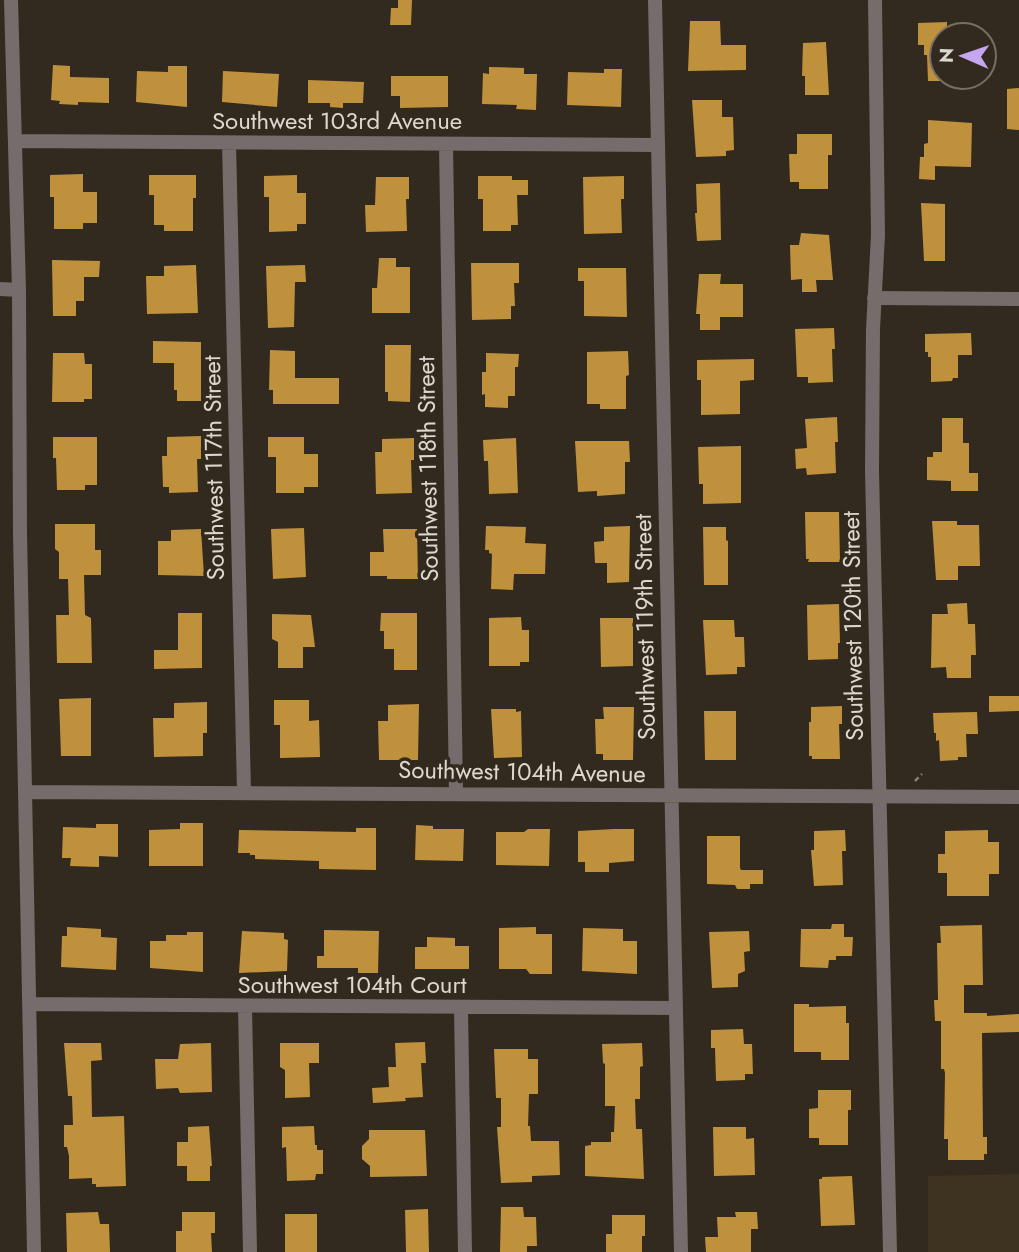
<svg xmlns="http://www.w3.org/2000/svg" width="1019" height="1252" font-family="Jost,sans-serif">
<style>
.built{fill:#3e3320}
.building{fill:#bf913d}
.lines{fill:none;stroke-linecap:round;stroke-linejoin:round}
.path{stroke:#867f75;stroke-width:2.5;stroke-dasharray:5 3.5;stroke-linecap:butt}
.minor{stroke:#756c6c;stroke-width:14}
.tertiary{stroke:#756c6c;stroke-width:14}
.labels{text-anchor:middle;stroke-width:7;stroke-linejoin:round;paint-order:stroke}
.street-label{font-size:24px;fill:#dcd7cf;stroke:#322a1e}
</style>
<rect width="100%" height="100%" fill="#322a1e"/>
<!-- built -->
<path class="built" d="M1019 1174V1252H928V1176Z"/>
<!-- building -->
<path class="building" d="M398 0H412L411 25H390L391 8H398Z
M690 21H720L721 45H746V70L688 71Z
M947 22V35H942V81H928L927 55H924V45H918V23Z
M826 42 829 95H805V76H802L803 43Z
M53 65 70 66V77L109 78V103L78 102V105L59 104 60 101 51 100Z
M168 66H187V107L136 102 137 71 168 72Z
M489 67 524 68V74H537L536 110 516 109 517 105 482 104 483 73 489 74Z
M604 69H622L621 107 567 105 568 72 604 73Z
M223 71 279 74 277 107 222 102Z
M391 76H448V107L400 108V96H391Z
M308 80 364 82 363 103H343V108L330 107V103H308Z
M1019 88V130L1007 129V89Z
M692 100H722V117H733L734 150 726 151V156L696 157Z
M928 120 972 123 971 167 935 166V180L919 179 920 157H924V144L928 143Z
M797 134H832V155H828V189H799V182H790L789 154H797Z
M83 174V192H97V223H83V229H54V197H50V175Z
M149 175H196V198H193V231H164V225H154V195H149Z
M297 175V193H306V224H297V231L269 232V197H264V176Z
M478 176H512V180H528V195H517L518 225H511V231H483V199H478Z
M624 176V199H621L622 233 584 234 583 177Z
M376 177H409V199H406L407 231 366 232 365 205H375Z
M720 183 721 240 697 241 695 213H697L696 184Z
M921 203 945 204V261H924Z
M801 233 829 235 833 280H816L817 292H802V279L791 280 790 245H799Z
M379 258H396V267H410V313H372V288H377Z
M52 260 100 261 99 277H84V301H76V316H53Z
M471 263H519V283H514L515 306H511V319L472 320Z
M196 265 198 313 147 314 146 276H164V266Z
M305 265 306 282H295L294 327 268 328 266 266Z
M578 268H626L627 317 584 316V281H578Z
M699 274H721L720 284H743V317H720V330H700V314H696Z
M834 328 835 349H832L833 382 808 383V377H797L795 329Z
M971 333 972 355H958V378H953L952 381 931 382V357H928V352H925V334Z
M153 341 201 342V401H177V390H174V363H153Z
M385 345H411L410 402 388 401V392H385Z
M270 350 295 351V378H339V404H273V390H269Z
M628 351 629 375 626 376V409H600V404H587V352Z
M53 353H84L85 364H92V399H84V402H52Z
M486 353 519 354 518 367H515V396H508V408L485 407V394L482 395V372H486Z
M754 359V380L740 381V414L701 415V380H697V360Z
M837 417 838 442H835L836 473 807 475 806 468 796 469 795 449 807 448 805 419Z
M942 418H963V443H969V473H978V491H951V481L927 480V457H933V452H942Z
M201 436V459H197L198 492 169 493V487H163L162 456H167V437Z
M53 437H97V485H85V490H57L56 458H53Z
M268 437H304V454H318V487H304V493H276V457H268Z
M414 438V460H411L412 493 376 494 375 452H382V439Z
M516 438 518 493 489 494 488 461H484L483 440Z
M575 441H629L630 462H625V494L597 496V491L578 492Z
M741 446V503L703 504V484H699L698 447Z
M805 512H839L840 562H808L809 559H806Z
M932 521H957V525H979L980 566H958V580H936Z
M55 524H95V550H101V575H84L85 615 91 618 92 663H57L56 615H69L68 579H59V552L55 549Z
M486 526 526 527 525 543 546 544 545 574H514L513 590 491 589 492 554 489 553V550H485Z
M630 526 629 582 607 583V563H595L594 542 604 541V527Z
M703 527H726V540L728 541V585H704Z
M304 528 306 577 273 579 271 529Z
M201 529 204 576 158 575V541H171V530Z
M383 529H417L418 579H387V576H370V552H384Z
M967 603 968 624H975L976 655H971V678H947L946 667 931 668 932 614H948L947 604Z
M839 604 840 643H838V659L808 660 807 605Z
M178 613H202V668L154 669V650H178Z
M381 613H417V670H394V649H384V631H380Z
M272 614 311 615 315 647H303V668H278V642L272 639Z
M521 617 522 630H529V662H520V666H489V618Z
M600 618H633V666L601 667Z
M703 620H734L735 637H744L745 667H737V674L706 675Z
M989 696H1019V711L989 712Z
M91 698V756H61L59 699Z
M274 700H309V721L319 720 320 757 280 758V725H274Z
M207 702V733H203V756L154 757 153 718H174V703Z
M419 704 418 760H379L378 721H388V705Z
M842 706V724H839L840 759H812V756H809V722H811V707Z
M603 707H634L633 760H603V754H596L595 719H604Z
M491 709H516V712L521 711 522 757 494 758Z
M704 711H736V760H705Z
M977 712 978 734H966L967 757H958V760L940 761 939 740 936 741V733H934L933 713Z
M180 823H203V866H149V830L180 829Z
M96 824H118V857L99 856V867L70 866 71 858H62L63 827 96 828Z
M416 825 433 826V829H464L463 861 415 860Z
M356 828H376V870L319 869V861L255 859V855H250V853H238L239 830 356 832Z
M528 829H550L549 866 496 865V832H524Z
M614 829H634V861L609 863V872H585V862H578V831Z
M845 830 846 851H842L843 885 814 886 811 850H814V831Z
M988 830V842H999V874H989V896H947V873H938V854H945V831Z
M707 836H740V868L741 870H763V884H750V889H737L735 885 707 884Z
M832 924H844V937H853L852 956H836V960H829L828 968 800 967 801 929H831Z
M982 925 983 985H964V1013H987V1016L1019 1014V1032L982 1033 983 1137H987V1154H984V1160H948V1139H944L945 1073 944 1069H941V1021H935L934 1000H938L937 943H941L940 926Z
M67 927 101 929V937L117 938 116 970 61 967 62 936H67Z
M536 927V934H552V974H530L526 969H499V928Z
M583 928 623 929V941H637V974L582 971Z
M324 930 379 931 378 973H358V968H317V956H324Z
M242 931 284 933V939L288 940 287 971 239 973Z
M749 931 750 951 744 952 745 971 738 974V987L712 988 709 932Z
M187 932H203V972L150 968V941H166V935H187Z
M427 937 455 938V946H469V969H415V947H427Z
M794 1004H809V1007L846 1006V1023H849V1060H821V1052H794Z
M743 1029 744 1044H752L753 1074H745V1080L716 1081 715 1048H711V1030Z
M425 1042 426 1063H421L423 1097 405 1098 406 1101 373 1103 372 1088 389 1087 388 1067H396L395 1043Z
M64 1043H101L102 1060 91 1061 92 1117 124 1116 126 1186 96 1187V1184H92V1178L69 1179V1156L67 1147H64V1125H73L72 1096H68Z
M211 1043 212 1092 180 1093 178 1088 156 1089 155 1059H178L180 1044Z
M280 1043H319V1063H309L310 1097 285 1098V1070L280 1067Z
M642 1043 643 1066 640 1067V1099H635L636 1129H642L644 1179 585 1176V1146L591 1145V1142H611V1132H614L615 1106H605V1064L603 1063 602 1044Z
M494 1049H528V1059H538V1094H529L528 1126H530L531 1141H559L560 1175 532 1176V1182L501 1183 497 1127H501V1098H496Z
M818 1090H851V1110H848V1145H819V1138H809V1109L818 1108Z
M209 1126 212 1166H210V1181H187V1166H177V1142H188V1127Z
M314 1126 315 1145H317V1150H323V1174H316L315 1180 287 1181 286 1147 282 1148V1127Z
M713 1127H746V1139L754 1138 755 1175 714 1176Z
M369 1130H425L427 1176 370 1177V1166L362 1159V1146L369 1139Z
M852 1176 855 1225 821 1226 819 1179H822V1177Z
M501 1207H523L524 1217H536L537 1246H527V1252H500Z
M428 1209 429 1252H406L405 1210Z
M98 1212 100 1224H109L110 1252H67L66 1213Z
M182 1212H215V1233H211L212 1252H176V1231H182Z
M735 1212H757L758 1229H751V1252H706L705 1237H718L717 1217H736Z
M285 1214H317V1252H285Z
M612 1215H645V1236H642V1252H606V1234H612Z"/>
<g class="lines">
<!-- path -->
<path class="path" d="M915 781 922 774"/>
<!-- minor -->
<path class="minor" d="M11 0 19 290 20 533 34 1252
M655 0 681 1252
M16 141 657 145
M229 143 244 792
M446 144 456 794
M0 289 19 290
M874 298 1019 299
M25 792 1019 797
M29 1004 676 1008
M245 1007 250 1252
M461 1009 465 1252"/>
<!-- tertiary -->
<path class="tertiary" d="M875 0 878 235 873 329 872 471 890 1252"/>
</g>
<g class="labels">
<!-- street labels -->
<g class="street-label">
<text x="337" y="129">Southwest 103rd Avenue</text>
<text transform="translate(214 468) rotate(-91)" y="8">Southwest 117th Street</text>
<text transform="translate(428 469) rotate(-91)" y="8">Southwest 118th Street</text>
<text transform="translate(853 626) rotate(-91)" y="8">Southwest 120th Street</text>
<text transform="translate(645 627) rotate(-91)" y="8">Southwest 119th Street</text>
<text transform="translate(522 772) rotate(1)" y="8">Southwest 104th Avenue</text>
<text x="352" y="993">Southwest 104th Court</text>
</g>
</g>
<!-- north arrow -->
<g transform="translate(963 56) rotate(272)"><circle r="33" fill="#322a1e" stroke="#766f65" stroke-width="2"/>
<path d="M0-5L12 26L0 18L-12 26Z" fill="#c6a6f0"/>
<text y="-10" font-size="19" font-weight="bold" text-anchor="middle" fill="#dcd7cf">N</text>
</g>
</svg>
